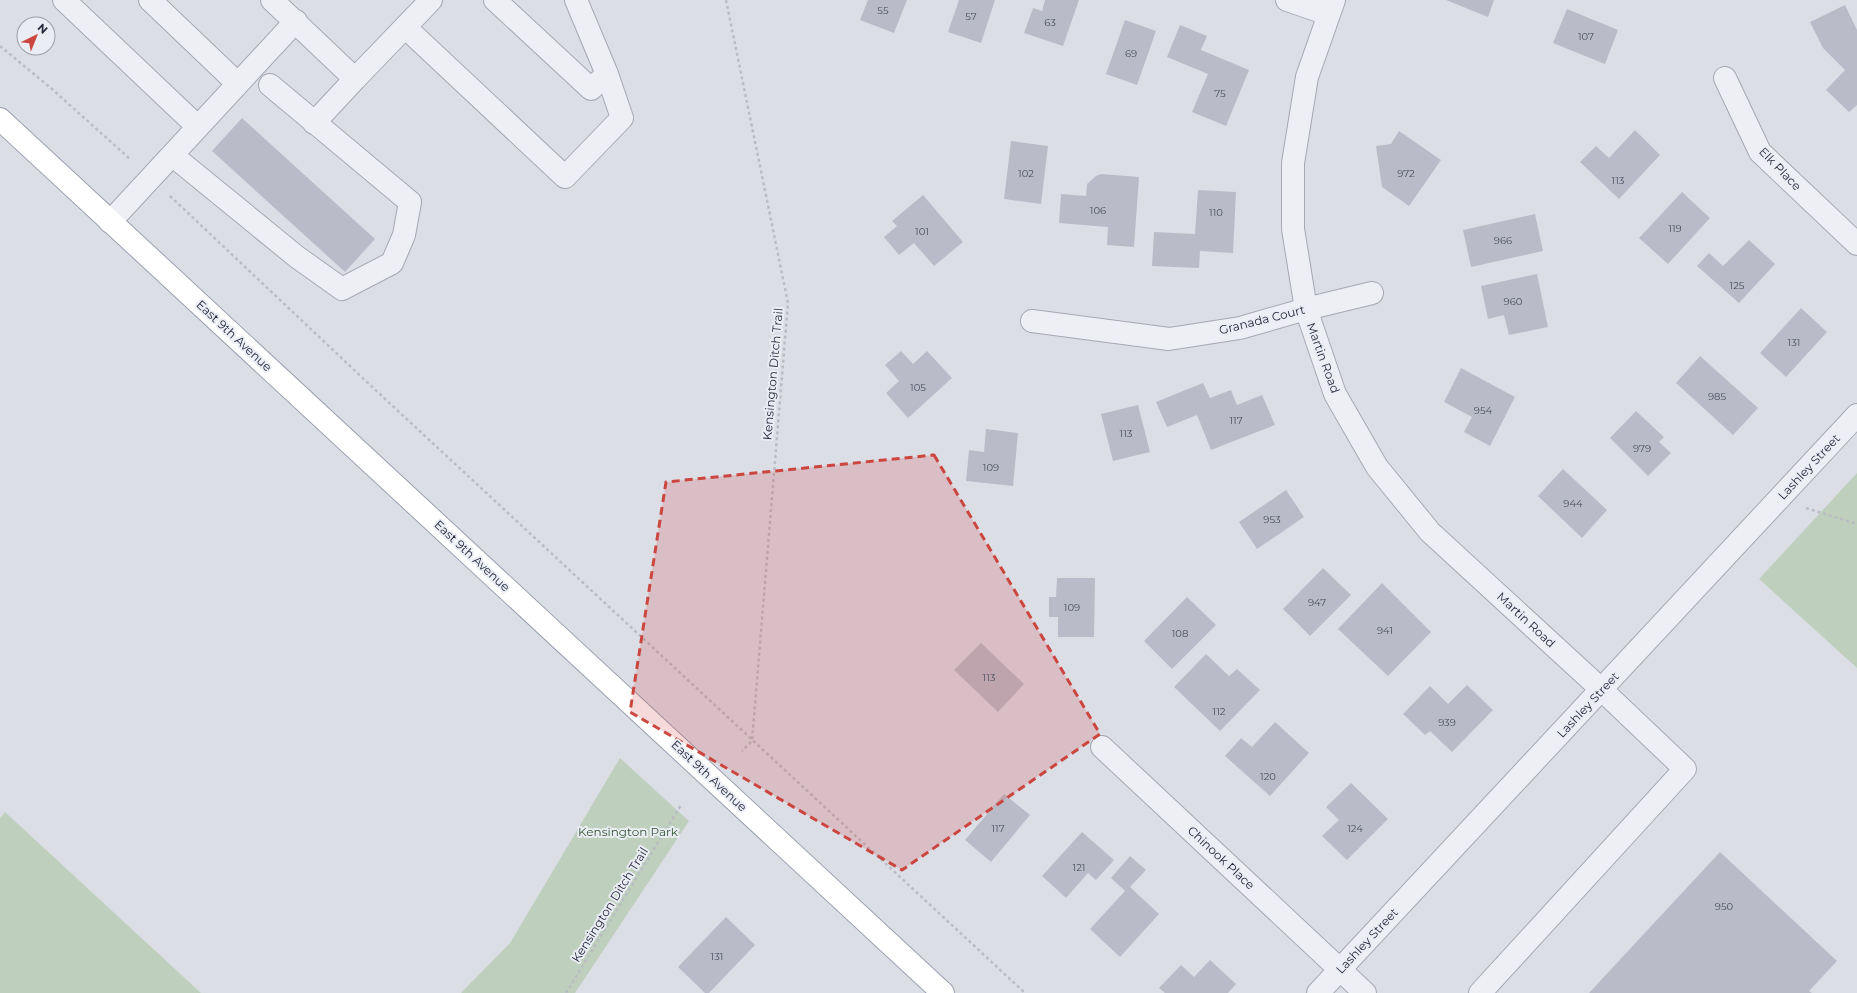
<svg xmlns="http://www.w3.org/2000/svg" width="1857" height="993" font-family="Montserrat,sans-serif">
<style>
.green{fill:#bed0bd}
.building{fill:#b9bcc8}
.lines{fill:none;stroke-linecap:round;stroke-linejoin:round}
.minor-casing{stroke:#a5a8b3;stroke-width:24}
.major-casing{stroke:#9ba0b1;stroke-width:24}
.path{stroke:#babcc4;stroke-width:2.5;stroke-dasharray:3 3;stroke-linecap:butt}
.minor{stroke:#eeeff4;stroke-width:22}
.major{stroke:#fff;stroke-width:22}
.marked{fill:#cc4640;fill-opacity:0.2;stroke:#cc4640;stroke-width:3;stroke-dasharray:8 5;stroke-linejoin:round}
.labels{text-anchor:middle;stroke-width:4;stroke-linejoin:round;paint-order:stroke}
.number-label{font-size:10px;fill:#4b4e5f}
.street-label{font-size:12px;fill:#26293c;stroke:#ebedf4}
.park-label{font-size:12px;fill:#335733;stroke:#ebedf4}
</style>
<rect width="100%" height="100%" fill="#dcdee6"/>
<!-- green -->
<path class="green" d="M1857 473V668L1759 579Z
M620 758 689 821 575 993H461L510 943Z
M5 812 201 993H0V818Z"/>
<!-- building -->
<path class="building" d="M868 0H907L894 33 860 20Z
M959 0H995L981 43 948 32Z
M1045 0H1079L1063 46 1024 33 1033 8 1042 11Z
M1446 0H1494L1488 17Z
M1845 5 1857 30V105L1849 112 1826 90 1845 70 1823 48 1810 22Z
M1567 9 1618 30 1605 64 1553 43Z
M1125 20 1156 31 1137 85 1106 74Z
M1180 25 1207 36 1201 50 1249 70 1226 126 1192 112 1208 74 1167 57Z
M242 118 375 239 345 272 212 151Z
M1635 130 1660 155 1619 199 1580 162 1596 146 1609 158Z
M1399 131 1441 160 1409 206 1382 187 1376 146 1391 144Z
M1011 141 1048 146 1041 204 1004 199Z
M1101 174 1139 177 1134 247 1107 245 1108 227 1059 223 1061 194 1086 196 1087 184 1096 176Z
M1198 190 1236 192 1233 253 1200 251 1199 268 1152 266 1154 232 1195 234Z
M1682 192 1710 218 1668 264 1639 238Z
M923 195 963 242 934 266 914 243 899 255 884 237 897 226 892 221Z
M1535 214 1543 251 1471 267 1463 230Z
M1749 240 1775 264 1739 303 1697 266 1709 253 1723 266Z
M1537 274 1548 327 1509 335 1504 315 1488 319 1481 286Z
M1801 308 1827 332 1786 377 1760 353Z
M901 351 913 364 927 351 952 378 908 418 886 393 899 381 885 365Z
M1700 356 1758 408 1733 435 1676 383Z
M1461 368 1515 397 1490 446 1464 432 1472 417 1444 402Z
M1203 383 1210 398 1231 390 1237 405 1262 395 1275 425 1211 450 1197 415 1167 427 1156 402Z
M1138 405 1150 452 1113 461 1101 414Z
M1636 411 1664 437 1659 442 1671 453 1648 476 1610 438Z
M986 429 1018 433 1013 486 966 481 969 450 984 452Z
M1563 469 1607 510 1582 538 1538 496Z
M1286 490 1304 517 1257 549 1239 522Z
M1323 568 1351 595 1310 636 1283 609Z
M1057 578H1095L1094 637H1058V617H1049V597H1056Z
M1382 583 1431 632 1388 676 1338 629Z
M1187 597 1216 625 1172 669 1144 641Z
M981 643 1024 684 998 712 954 670Z
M1206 654 1229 676 1237 669 1260 690 1220 731 1174 687Z
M1467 685 1493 710 1452 752 1430 731 1425 735 1403 714 1430 686 1448 704Z
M1275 722 1309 753 1270 796 1225 756 1241 738 1252 747Z
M1351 783 1388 819 1347 860 1322 836 1339 820 1326 807Z
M1004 794 1030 815 991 862 965 840Z
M1082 832 1114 860 1096 880 1088 873 1066 898 1042 876Z
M1720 852 1837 961 1809 991 1812 993H1589Z
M1130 856 1146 870 1130 887 1159 914 1120 957 1090 929 1125 891 1111 878Z
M726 917 755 945 709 993H705L678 967Z
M1210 960 1236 984 1228 993H1165L1159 988 1181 965 1194 977Z"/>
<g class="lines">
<!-- minor casing -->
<g class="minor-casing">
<path id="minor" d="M64 0 198 127
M150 0 238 84
M272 0 355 79 431 0
M495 0 591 89 607 74 576 0
M1287 0 1328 14
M1334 0 1307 77 1293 163V229L1306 309 1335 394 1377 467 1430 532 1602 690 1685 769 1480 993
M405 27 565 177 622 118 607 74
M1725 78 1760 152 1857 244
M314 123 355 79
M172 155 297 257 342 289 392 263 404 235 410 202 270 85
M110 222 296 21
M1032 321 1169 339 1240 328 1306 309 1372 293
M1102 747 1365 993
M1318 993 1857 415"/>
</g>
<!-- major casing -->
<g class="major-casing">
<path id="major" d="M0 119 943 993"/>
</g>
<!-- path -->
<path class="path" d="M726 0 788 303 752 741 742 751
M0 46 52 89 131 160
M170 196 369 384 1025 993
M1806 508 1857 524
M566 993 681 805"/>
<!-- minor -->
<use href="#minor" class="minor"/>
<!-- major -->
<use href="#major" class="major"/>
</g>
<!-- marked area -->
<path class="marked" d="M934 455 1100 734 902 870 630 712 666 482Z"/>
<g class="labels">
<!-- number labels -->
<g class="number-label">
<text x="883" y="14">55</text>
<text x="971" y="20">57</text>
<text x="1050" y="26">63</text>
<text x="1586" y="40">107</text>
<text x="1131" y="57">69</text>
<text x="1220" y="97">75</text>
<text x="1026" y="177">102</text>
<text x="1406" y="177">972</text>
<text x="1618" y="184">113</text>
<text x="1098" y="214">106</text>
<text x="1216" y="216">110</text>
<text x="1675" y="232">119</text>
<text x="922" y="235">101</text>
<text x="1503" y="244">966</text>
<text x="1737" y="289">125</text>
<text x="1513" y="305">960</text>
<text x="1794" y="346">131</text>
<text x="918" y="391">105</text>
<text x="1717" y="400">985</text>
<text x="1483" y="414">954</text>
<text x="1236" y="424">117</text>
<text x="1126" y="437">113</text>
<text x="1642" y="452">979</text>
<text x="991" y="471">109</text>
<text x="1573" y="507">944</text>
<text x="1272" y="523">953</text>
<text x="1317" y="606">947</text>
<text x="1072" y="611">109</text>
<text x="1385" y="634">941</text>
<text x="1180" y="637">108</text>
<text x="989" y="681">113</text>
<text x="1219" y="715">112</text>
<text x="1447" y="726">939</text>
<text x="1268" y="780">120</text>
<text x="998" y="832">117</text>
<text x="1355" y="832">124</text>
<text x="1079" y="871">121</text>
<text x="1724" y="910">950</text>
<text x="717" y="960">131</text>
</g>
<!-- street labels -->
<g class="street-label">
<text transform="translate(1780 169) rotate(46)" y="4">Elk Place</text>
<text transform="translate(1262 320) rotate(-14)" y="4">Granada Court</text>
<text transform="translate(234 336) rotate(43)" y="4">East 9th Avenue</text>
<text transform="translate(1323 358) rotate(70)" y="4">Martin Road</text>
<text transform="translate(773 374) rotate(-85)" y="4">Kensington Ditch Trail</text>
<text transform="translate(1809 467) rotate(-47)" y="4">Lashley Street</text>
<text transform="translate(472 556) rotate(43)" y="4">East 9th Avenue</text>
<text transform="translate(1526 620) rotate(43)" y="4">Martin Road</text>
<text transform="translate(1588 705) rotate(-47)" y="4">Lashley Street</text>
<text transform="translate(709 776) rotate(43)" y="4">East 9th Avenue</text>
<text transform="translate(1221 858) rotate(43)" y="4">Chinook Place</text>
<text transform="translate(610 905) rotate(-58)" y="4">Kensington Ditch Trail</text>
<text transform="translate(1367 941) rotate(-47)" y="4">Lashley Street</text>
</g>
<!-- park labels -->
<g class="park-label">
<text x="628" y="836">Kensington Park</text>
</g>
</g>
<!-- north arrow -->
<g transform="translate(36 36) rotate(43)"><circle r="19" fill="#ebedf4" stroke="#9c9faa"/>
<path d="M0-3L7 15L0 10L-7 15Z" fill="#cc4640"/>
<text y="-6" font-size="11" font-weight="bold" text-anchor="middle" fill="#26293c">N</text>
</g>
</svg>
